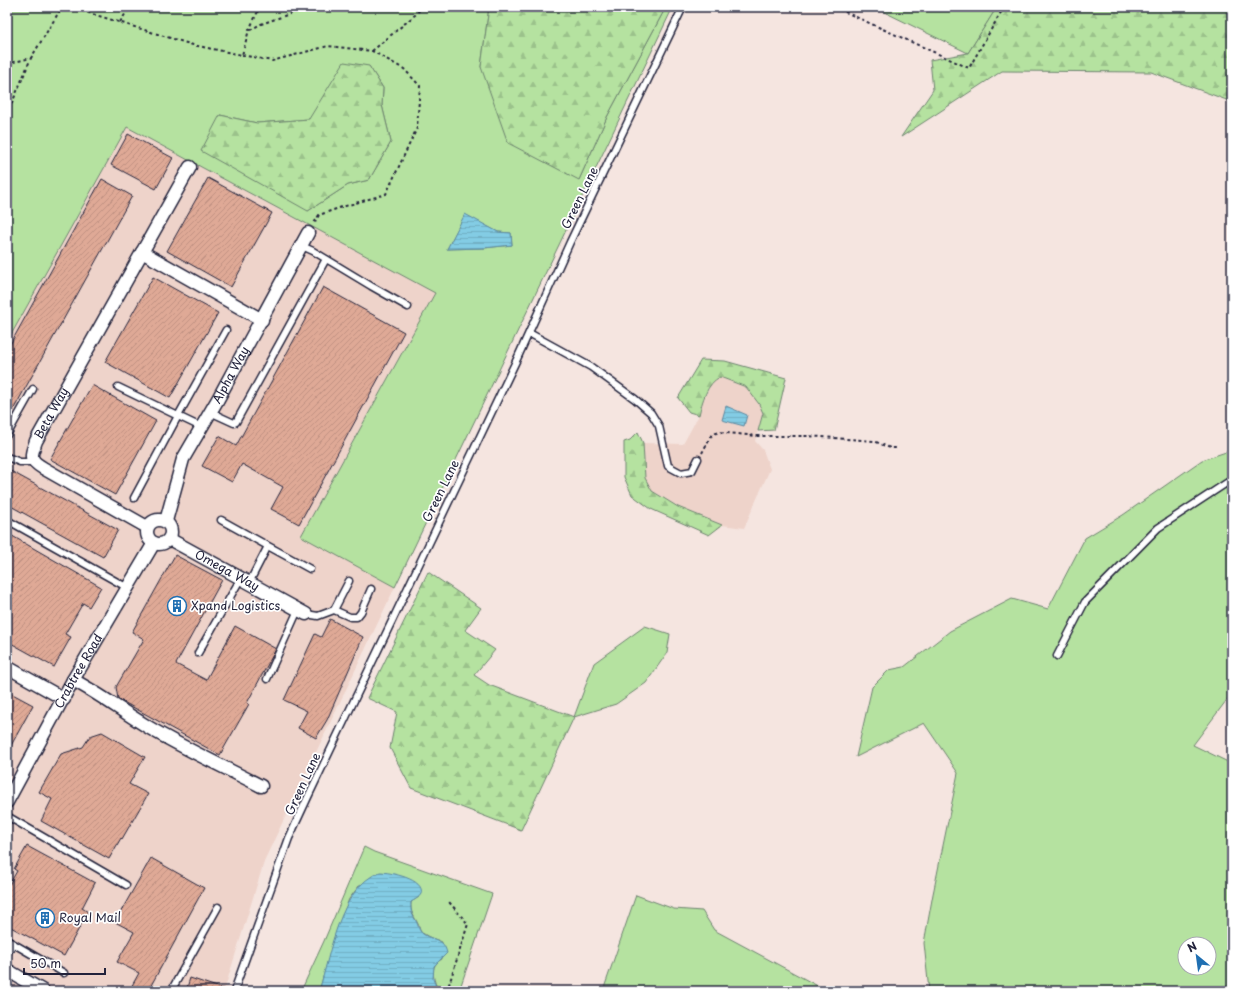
<svg xmlns="http://www.w3.org/2000/svg" width="1239" height="998" font-family="'Playpen Sans',sans-serif">
<style>
.built{fill:#eed3ca}
.grass{fill:#b5e2a0;stroke:#6c826e;fill-rule:evenodd}
.forest{fill:url(#forest-firs);stroke:#6c826e}
.water{fill:url(#water-rules);stroke:#5c88a0}
.building{fill:url(#building-hatch);stroke:#22223b}
.lines{fill:none;stroke-linecap:round;stroke-linejoin:round}
.lane-casing{stroke:#22223b;stroke-width:9}
.street-casing{stroke:#22223b;stroke-width:15}
.path{stroke:#22223b;stroke-width:2;stroke-dasharray:3 3;stroke-linecap:butt}
.lane{stroke:#fff;stroke-width:6}
.street{stroke:#fff;stroke-width:12}
.labels{text-anchor:middle;stroke-width:3.5;stroke-linejoin:round;paint-order:stroke}
.street-label{font-size:12px;fill:#22223b;stroke:#fff}
.poi-label{font-size:12px;fill:#22223b;stroke:#fff;text-anchor:start}
</style>
<defs>
<pattern id="forest-firs" width="22" height="20" patternUnits="userSpaceOnUse"><rect width="22" height="20" fill="#b5e2a0"/><path d="M5 1l3.5 6h-7zM16 11l3.5 6h-7z" fill="#9bc28b"/></pattern>
<pattern id="water-rules" width="6" height="5" patternUnits="userSpaceOnUse"><rect width="6" height="5" fill="#83cce4"/><path d="M0 2.5h6" fill="none" stroke="#71afc4"/></pattern>
<pattern id="building-hatch" width="6" height="6" patternUnits="userSpaceOnUse"><rect width="6" height="6" fill="#dfa996"/><path d="M-1 1l2-2M0 6l6-6M5 7l2-2" fill="none" stroke="#bf9182"/></pattern>
</defs>
<rect width="100%" height="100%" fill="#f5e5e0"/>
<filter id="ink" filterUnits="userSpaceOnUse"><feTurbulence type="fractalNoise" baseFrequency=".025" numOctaves="2"/><feDisplacementMap in="SourceGraphic" scale="8" xChannelSelector="R" yChannelSelector="G"/><feConvolveMatrix kernelMatrix="1 2 1 2 8 2 1 2 1" color-interpolation-filters="sRGB"/></filter>
<g filter="url(#ink)">
<!-- built -->
<path class="built" d="M127 127 435 293 301 536 395 587 265 859 224 991H7V342Z
M720 377 746 387 759 404 763 413 755 441 763 450 770 469 744 528 722 525 678 507 652 491 645 479 643 443 683 444 699 415 702 403 713 380Z"/>
<!-- grass -->
<path class="grass" d="M7 7H489L481 67 579 180 607 117 666 7H673L395 587 301 536 435 293 127 127 7 342ZM369 66 383 88 382 105 391 142 369 180 348 185 308 211 220 115 257 123 309 119ZM465 215 498 232 511 233 512 245 484 248 447 249Z
M874 7H997L968 53Z
M1232 450V693L1193 745 1232 764V991H929L924 943 933 894 958 773 924 723 856 757 872 687 889 670 904 667 950 631 1012 599 1048 609 1085 538 1123 515 1202 460ZM1185 944H1209V968H1185Z
M645 626 670 634 667 653 646 683 616 704 574 717 594 663Z
M364 847 374 852 492 894 459 991H438C434 979 428 967 442 959V942C436 939 429 938 424 934 419 932 420 928 418 924 414 915 410 913 411 902L419 897 359 886 349 899 337 929 319 991H301L324 941Z
M636 895 674 909 702 911 714 930 827 991H603Z"/>
<!-- forest -->
<path class="forest" d="M489 7H666L607 117 579 180 508 143 481 67Z
M997 7H1232V102L1151 72 1002 71 901 137 933 90 930 60 968 53Z
M344 62 369 66 383 88 382 105 391 142 369 180 348 185 308 211 201 151 220 115 257 123 309 119Z
M701 360 725 361 786 378 774 430 758 431 763 413 759 404 746 387 720 377C707 383 702 402 699 415L689 412 678 398Z
M638 432 643 443 645 478 652 491 678 507 722 525 709 535 651 509 632 495 624 477V442L630 440Z
M428 572 481 608 465 630 495 650 474 675 489 685 574 717 521 830 411 788 390 748 397 712 367 698Z"/>
<!-- water -->
<path class="water" d="M465 214 498 232 511 233 512 245 484 248 447 249Z
M726 406 747 415 744 426 722 420Z
M380 872C389 872 426 879 421 894 419 898 414 900 411 902 410 913 413 915 417 923 419 928 419 931 423 934 435 942 443 937 447 953L434 966 433 979 438 991H319C331 953 339 888 380 872Z"/>
<!-- building -->
<path class="building" d="M128 134 173 158 156 189 111 165Z
M208 178 272 213 231 287 167 251Z
M102 179 132 196 7 421V350Z
M153 277 218 313 170 398 105 362Z
M323 287 404 332 299 524 271 509 283 487 242 464 232 482 202 466 219 436 236 446Z
M92 385 156 421 115 495 50 459Z
M7 469 118 530 103 557 7 504Z
M7 533 101 587 89 607 83 603 65 634 71 637 54 667 7 641Z
M175 555 222 580 176 664 206 680 235 626 276 649 247 703 249 704 220 755 118 699 116 687 144 639 132 632Z
M330 619 363 637 327 720 316 738 298 728 307 711 284 700 315 634 321 637Z
M7 691 33 705 7 753Z
M102 732 145 757 129 784 148 794 122 839 121 838 109 859 41 821 52 799 39 792 61 754 83 747 90 736Z
M27 846 95 883 82 908 88 912 64 956 7 925V888L17 871 14 869Z
M151 858 204 888 148 991H129L139 973 117 962 134 932 115 922Z
M190 978 223 989V991H186Z"/>
<g class="lines">
<!-- lane casing -->
<g class="lane-casing">
<path id="lane" d="M302 246 313 251 371 286 408 307
M529 333 591 367 635 399 651 413 659 426 668 466 681 473 692 471 698 459
M118 387 178 416 226 330
M210 412 234 423 236 422 326 259
M7 435 33 389
M7 457 20 462H34
M134 498 178 416 201 427
M7 520 128 588
M221 520 268 546 249 583
M268 546 310 569
M334 610 350 617H357L361 612 371 589
M306 614 318 616 334 610 349 581
M198 653 241 578
M1057 656 1085 602 1158 528 1228 482 1232 481
M267 679 298 610
M7 816 126 885
M7 940 64 973
M7 953 13 944
M171 991 218 907
M234 991 289 838 308 797 517 359 570 242 683 7"/>
</g>
<!-- street casing -->
<g class="street-casing">
<g id="street">
<path d="M142 252 262 320"/>
<circle cx="159" cy="532" r="12"/>
<path id="s1" d="M166 521 183 459 218 399 308 233"/>
<path id="s2" d="M147 527 43 468C28 459 31 456 36 441L190 167"/>
<path id="s3" d="M169 539 184 547 306 614"/>
<path d="M7 667 64 699"/>
<path d="M73 680C100 694 123 712 148 727 185 749 224 767 261 786"/>
<path id="s4" d="M7 802 73 680 154 543"/>
<path d="M7 970 43 991"/>
</g>
</g>
<!-- path -->
<path class="path" d="M70 7 193 45 242 55 249 30 260 7
M834 7 969 68 1004 7
M120 22 130 7
M250 30 261 24 304 9 329 7
M372 51 415 15 422 7
M242 55 272 61 328 46 372 51 404 69 420 86 417 128 386 194 342 207 319 215 313 225
M7 62 10 63 31 58 62 7
M7 115 31 58
M702 453 711 436 718 432 757 436H808L874 441 890 448H897
M447 991 468 924 449 902"/>
<!-- lane -->
<use href="#lane" class="lane"/>
<!-- street -->
<use href="#street" class="street"/>
</g>
</g>
<!-- icons -->
<defs>
<g id="building-ring" transform="scale(1)"><circle r="9.5" fill="#fff" stroke="#1f6fb2" stroke-width="1.5"/><path d="M-4-6H4V6H1V3H-1V6H-4ZM-2.5-4.3h1.7v1.8h-1.7ZM.8-4.3h1.7v1.8H.8ZM-2.5-1h1.7V.8h-1.7ZM.8-1h1.7V.8H.8Z" fill="#1f6fb2"/></g>
</defs>
<g fill-rule="evenodd">
<use href="#building-ring" x="177" y="606"/>
<use href="#building-ring" x="45" y="918"/>
</g>
<g class="labels">
<!-- street labels -->
<g class="street-label">
<text transform="translate(580 198) rotate(-64)" y="4">Green Lane</text>
<text dy="4" stroke="none"><textPath href="#s1" startOffset="161">Alpha Way</textPath></text>
<text dy="4" stroke="none"><textPath href="#s2" startOffset="184">Beta Way</textPath></text>
<text transform="translate(441 491) rotate(-64)" y="4">Green Lane</text>
<text dy="4" stroke="none"><textPath href="#s3" startOffset="66">Omega Way</textPath></text>
<text dy="4" stroke="none"><textPath href="#s4" startOffset="149">Crabtree Road</textPath></text>
<text transform="translate(303 784) rotate(-65)" y="4">Green Lane</text>
</g>
<!-- poi labels -->
<g class="poi-label">
<text x="191" y="610">Xpand Logistics</text>
<text x="59" y="922">Royal Mail</text>
</g>
</g>
<!-- margin -->
<rect width="1239" height="998" fill="none" stroke="#fff" stroke-width="24"/>
<rect x="12" y="12" width="1215" height="974" fill="none" stroke="#22223b" stroke-width="1.5" filter="url(#ink)"/>
<!-- north arrow -->
<g transform="translate(1197 956) rotate(331)"><circle r="19" fill="#ffffff" stroke="#a7a7b1"/>
<path d="M0-3L7 15L0 10L-7 15Z" fill="#1f6fb2"/>
<text y="-6" font-size="11" font-weight="bold" text-anchor="middle" fill="#22223b">N</text>
</g>
<!-- scale -->
<path d="M24 968v6h81v-6" fill="none" stroke="#22223b" stroke-width="2"/>
<text x="30" y="968" font-size="12" fill="#22223b" stroke="#ffffff" stroke-width="3" paint-order="stroke">50 m</text>
</svg>
